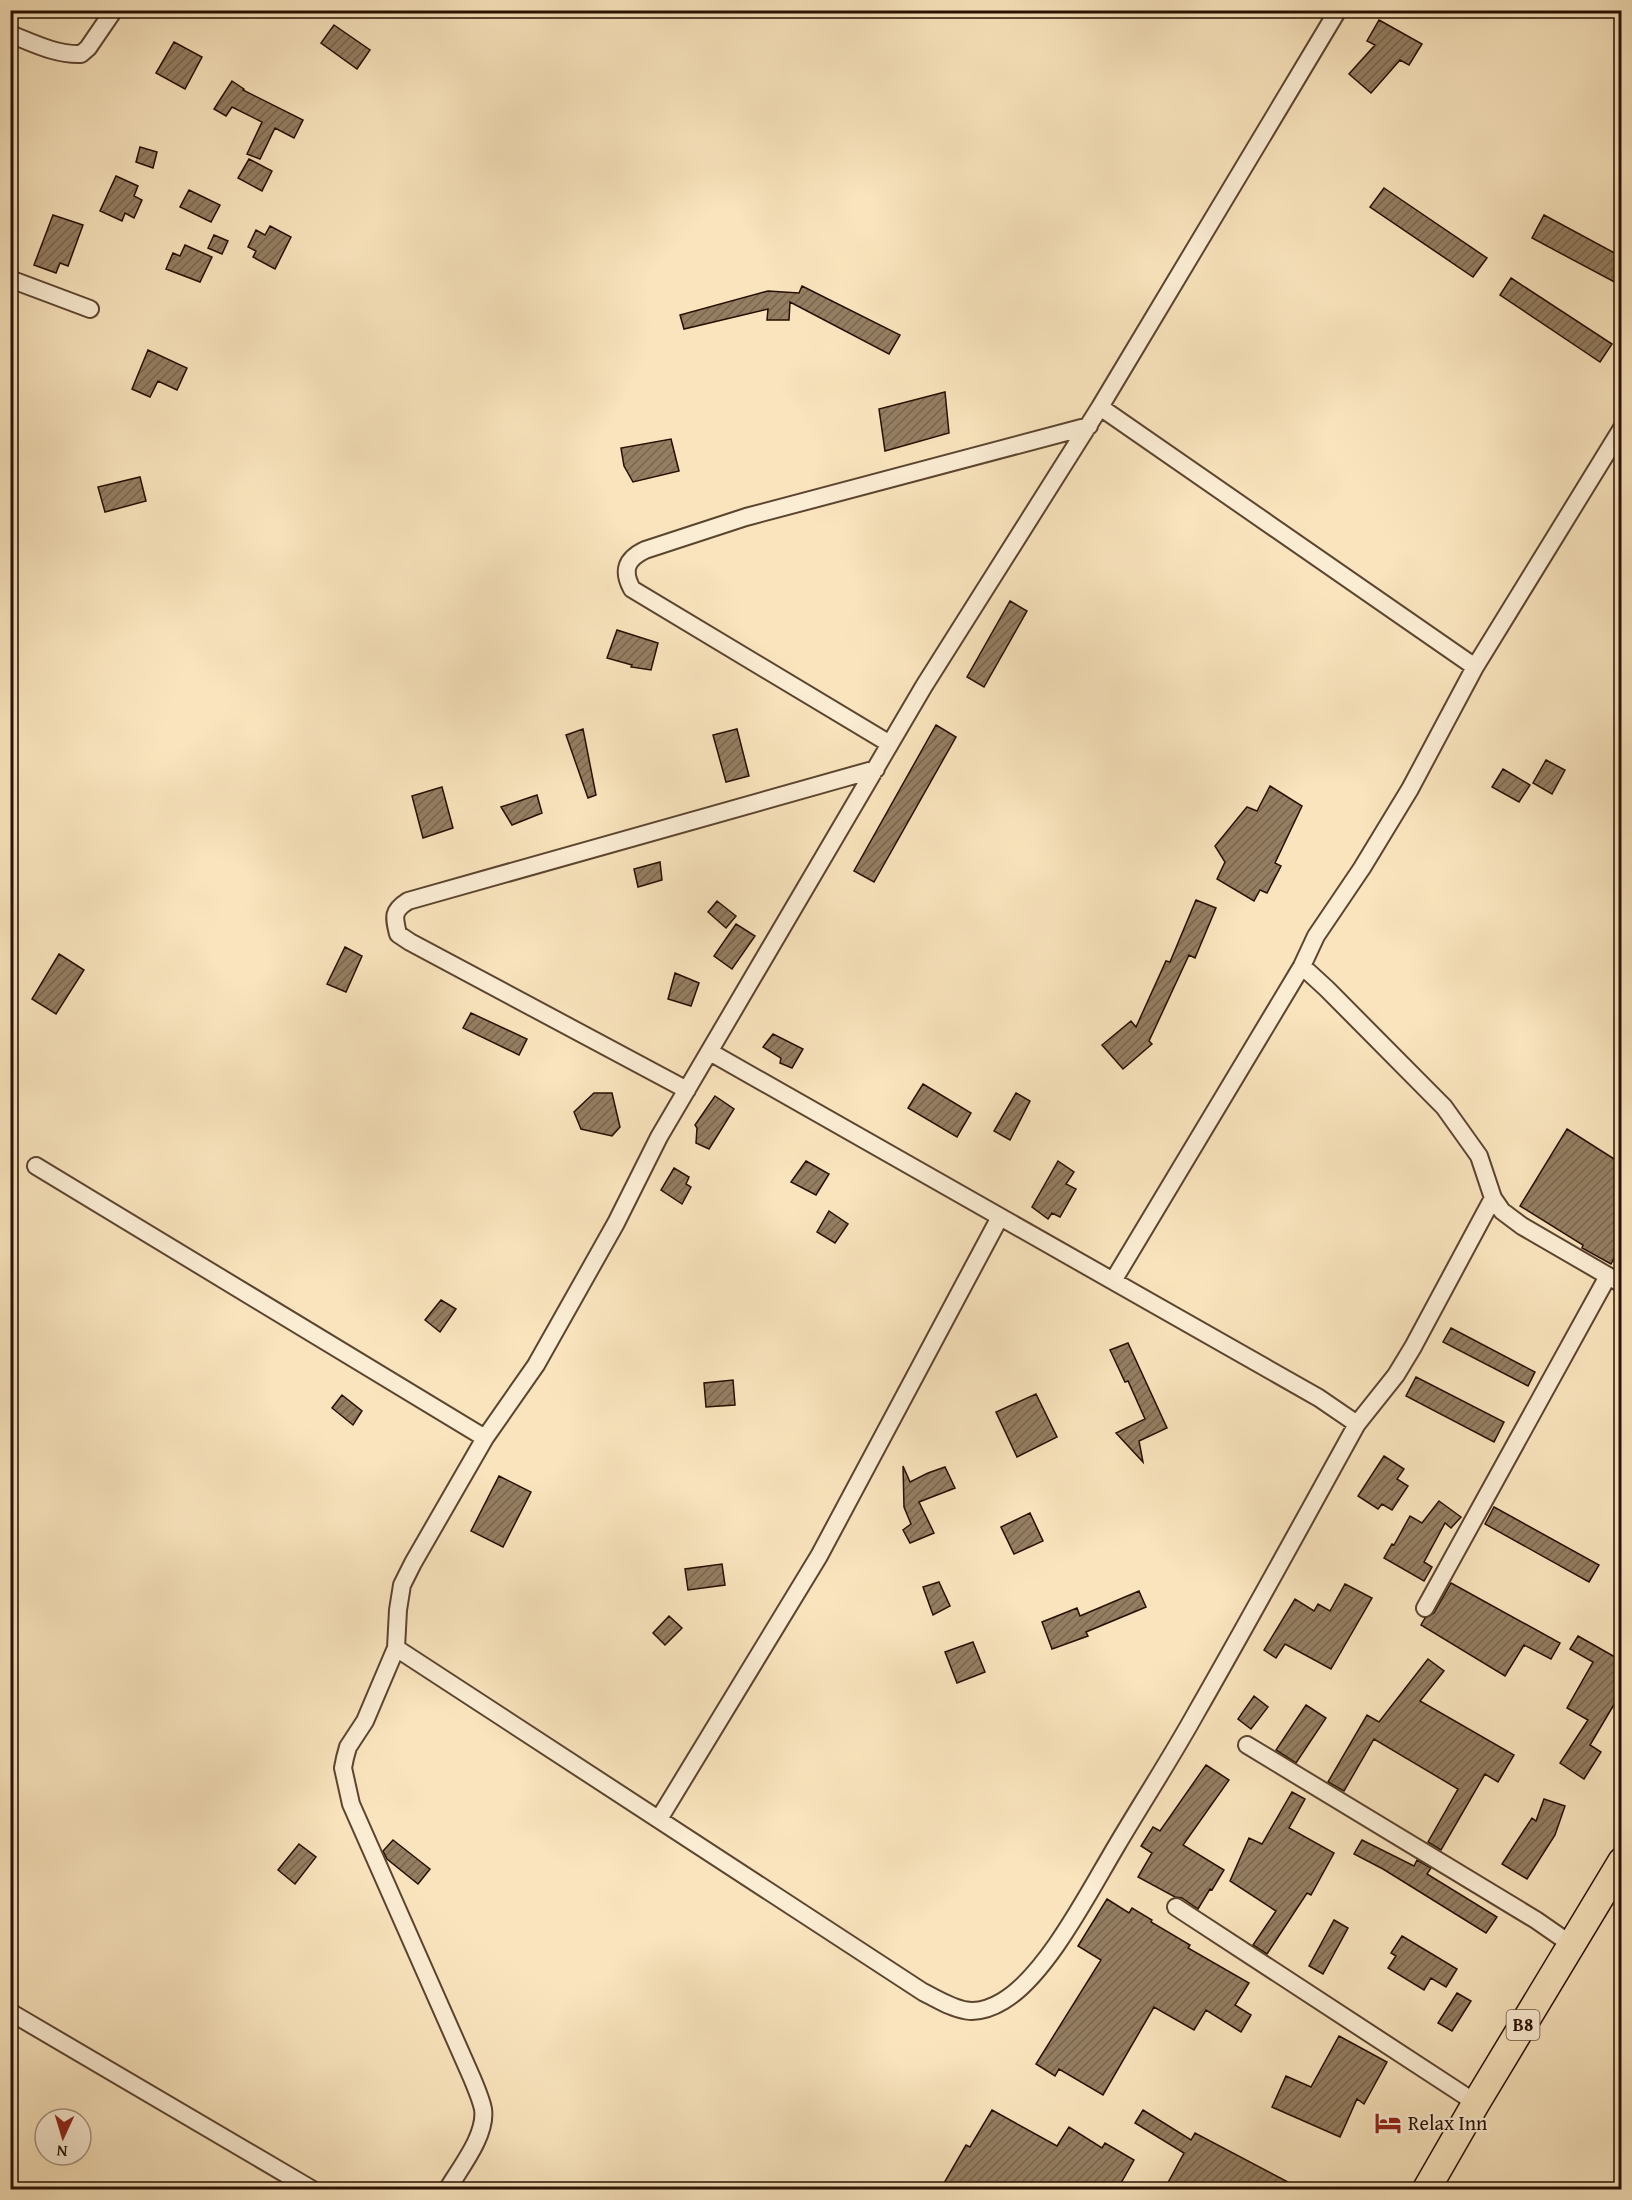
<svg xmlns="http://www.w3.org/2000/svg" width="1632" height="2200" font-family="'Gentium Book Plus',serif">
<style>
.building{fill:url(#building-hatch);stroke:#270f00;stroke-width:1.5}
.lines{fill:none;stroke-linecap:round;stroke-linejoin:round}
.minor-casing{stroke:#5c442f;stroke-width:20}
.trunk-casing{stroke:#270f00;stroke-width:30}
.minor{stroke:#fbedd4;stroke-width:16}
.trunk{stroke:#f9e4bd;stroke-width:27}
.labels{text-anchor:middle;stroke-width:4.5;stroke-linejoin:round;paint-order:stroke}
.shield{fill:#fbedd4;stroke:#675240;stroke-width:1.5}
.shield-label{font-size:18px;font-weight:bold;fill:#270f00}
.poi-label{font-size:20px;fill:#270f00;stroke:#fbedd4;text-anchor:start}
</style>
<defs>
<pattern id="building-hatch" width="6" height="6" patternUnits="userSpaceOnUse" patternTransform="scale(1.5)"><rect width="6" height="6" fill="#947e62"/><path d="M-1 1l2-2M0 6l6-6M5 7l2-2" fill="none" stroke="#79664e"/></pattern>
</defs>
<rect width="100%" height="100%" fill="#f9e4bd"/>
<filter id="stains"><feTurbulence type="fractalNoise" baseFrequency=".00333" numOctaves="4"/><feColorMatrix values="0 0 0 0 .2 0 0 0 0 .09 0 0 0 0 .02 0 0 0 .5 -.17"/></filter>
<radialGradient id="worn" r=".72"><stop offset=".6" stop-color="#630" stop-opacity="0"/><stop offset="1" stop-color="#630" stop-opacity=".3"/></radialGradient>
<!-- building -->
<path class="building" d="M1379 20 1422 44 1409 65 1400 60 1371 93 1349 74 1375 45 1367 41Z
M334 25 370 50 357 69 321 43Z
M174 42 202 57 185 89 156 73Z
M232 81 244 89 243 90 303 120 294 138 275 128 260 159 247 154 262 122 232 107 226 116 214 109Z
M140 147 157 152 153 168 136 162Z
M249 159 272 171 262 191 238 178Z
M116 176 138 186 134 196 142 200 134 218 125 213 122 221 100 211Z
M1384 188 1487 258 1473 277 1370 207Z
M189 190 220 205 211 222 180 207Z
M53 215 83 225 68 266 60 263 56 273 34 265Z
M1544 215 1622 257V286L1532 238Z
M270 226 291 237 275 269 253 257 256 251 248 247 256 230 265 235Z
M214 235 228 241 222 254 208 248Z
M185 245 212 257 200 282 166 269 173 253 180 256Z
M1511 278 1612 344 1600 362 1500 295Z
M802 286 900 335 889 354 790 302 789 320H767L768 309 684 329 680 315 768 291 799 293Z
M148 350 187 368 177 390 158 381 150 397 132 389Z
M945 392 949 433 885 451 879 409Z
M671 439 679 471 633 482 624 466 621 448Z
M140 477 146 501 105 512 98 487Z
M1010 601 1027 611 984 687 967 677Z
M617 630 658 643 651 670 631 667 632 665 607 658Z
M936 725 956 737 874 882 854 871Z
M583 729 596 795 588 798 566 735Z
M737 729 749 776 726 782 713 735Z
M1546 760 1565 770 1552 794 1533 783Z
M1503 769 1530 785 1519 802 1492 787Z
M1270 786 1302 806 1275 863 1281 866 1267 893 1260 890 1254 901 1217 879 1225 862 1215 846 1247 807 1257 811Z
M442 787 453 828 423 838 412 796Z
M537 795 542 813 512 825 501 807Z
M660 862 662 880 638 887 634 869Z
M1196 900 1216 908 1195 958 1189 955 1149 1041 1152 1044 1123 1069 1102 1045 1131 1021 1136 1027 1166 961 1170 962Z
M717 901 736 916 726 928 708 912Z
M736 924 755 936 732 969 714 956Z
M345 947 362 956 346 992 327 984Z
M59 954 84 970 56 1014 32 999Z
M675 973 699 983 691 1006 668 999Z
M471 1013 527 1039 519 1055 463 1028Z
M773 1034 803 1049 792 1068 780 1063 781 1058 763 1047Z
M923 1084 971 1113 957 1137 908 1108Z
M594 1093H612L620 1127 612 1136 581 1129 574 1112Z
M1016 1093 1030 1101 1010 1140 994 1131Z
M715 1096 734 1109 709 1149 696 1143 697 1128 695 1125Z
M1567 1129 1622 1164V1244L1611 1264 1582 1248 1583 1245 1520 1206Z
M806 1161 829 1174 816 1195 791 1182Z
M1058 1161 1074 1172 1066 1184 1076 1189 1060 1217 1052 1213 1048 1219 1032 1207Z
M674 1168 689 1177 686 1184 691 1187 682 1204 661 1190Z
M829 1211 848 1224 835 1243 817 1232Z
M441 1300 456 1309 440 1332 425 1320Z
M1451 1328 1535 1372 1528 1386 1443 1342Z
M1128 1343 1167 1428 1139 1441 1143 1462 1116 1433 1145 1419 1128 1381 1125 1382 1110 1350Z
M1416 1377 1504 1422 1494 1442 1406 1396Z
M733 1380 735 1405 706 1407 704 1383Z
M1036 1394 1057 1437 1017 1457 996 1412Z
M342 1395 362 1411 353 1425 332 1408Z
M1384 1456 1404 1469 1397 1479 1408 1486 1392 1510 1382 1504 1378 1509 1358 1496Z
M903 1466 910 1482 928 1473 945 1467 955 1488 919 1502 934 1533 910 1543 903 1530 911 1524 904 1507Z
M499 1476 531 1492 503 1547 471 1531Z
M1439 1501 1461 1517 1451 1528 1445 1523 1424 1562 1432 1567 1424 1581 1384 1558 1392 1544 1394 1545 1410 1516 1422 1523Z
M1494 1507 1599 1565 1589 1582 1485 1524Z
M1030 1513 1043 1541 1014 1554 1001 1527Z
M722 1564 725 1585 688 1590 685 1569Z
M939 1582 950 1606 933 1615 923 1587Z
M1451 1583 1560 1643 1551 1659 1524 1645 1505 1676 1421 1625 1425 1618 1434 1613Z
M1345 1584 1372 1598 1331 1669 1285 1644 1276 1658 1264 1650 1295 1599 1314 1611 1318 1604 1330 1611Z
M1139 1591 1146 1607 1086 1632 1088 1636 1052 1649 1042 1622 1077 1608 1080 1616Z
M669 1616 682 1628 665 1645 653 1633Z
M1578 1636 1622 1661V1691L1590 1745 1601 1752 1584 1779 1560 1763 1588 1720 1567 1708 1593 1662 1570 1649Z
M973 1642 985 1672 957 1683 945 1652Z
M1428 1659 1444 1671 1420 1701 1514 1755 1498 1782 1485 1774 1441 1850 1428 1842 1458 1789 1374 1739 1344 1791 1328 1782 1367 1715 1379 1722Z
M1254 1696 1268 1707 1251 1729 1238 1719Z
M1306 1705 1326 1718 1296 1763 1276 1750Z
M1206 1765 1229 1780 1183 1845 1224 1870 1212 1890 1210 1889 1198 1909 1182 1898 1175 1897 1138 1877 1152 1853 1141 1846 1153 1827 1160 1831Z
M1292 1792 1305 1799 1289 1828 1334 1853 1311 1895 1307 1893 1267 1954 1253 1945 1276 1911 1230 1881 1249 1838 1262 1844Z
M1544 1799 1565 1806 1555 1835 1527 1879 1502 1864 1532 1818 1536 1821Z
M393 1840 430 1869 418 1884 387 1859 383 1851Z
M1362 1840 1414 1866 1417 1860 1431 1868 1427 1874 1497 1917 1486 1933 1383 1869 1354 1854Z
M299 1844 316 1857 295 1884 278 1870Z
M1107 1899 1129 1913 1132 1908 1152 1920 1151 1922 1190 1945 1188 1948 1249 1983 1235 2005 1251 2015 1241 2032 1206 2010 1194 2030 1154 2007 1103 2095 1059 2069 1055 2076 1036 2064 1101 1960 1078 1946Z
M1334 1920 1348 1928 1323 1974 1309 1966Z
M1402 1936 1457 1969 1446 1987 1431 1978 1424 1990 1388 1968 1396 1956 1391 1953Z
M1457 1993 1471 2001 1452 2031 1438 2023Z
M1339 2036 1387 2062 1364 2104 1357 2099 1340 2137 1272 2107 1286 2076 1311 2087Z
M992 2110 1057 2146 1069 2127 1102 2148 1105 2143 1134 2160 1117 2190H940L966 2145 970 2147Z
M1143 2110 1191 2140 1195 2133 1303 2190H1164L1184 2153 1135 2123Z"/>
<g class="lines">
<!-- minor casing -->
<g class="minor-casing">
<path id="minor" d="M10 34C33 43 56 55 81 54L88 48 114 10
M10 279 90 309
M1100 407 1475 667
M890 744 632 589C622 571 626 559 645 550L746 517 1089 426
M1302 966 1327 989 1444 1107 1479 1156 1493 1198 1502 1211 1522 1226 1622 1284
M710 1052 1319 1398 1357 1424 1396 1375 1413 1347 1493 1198
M687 1090 410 942 398 934C394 917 392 911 408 901L876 769
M36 1166 485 1438
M1113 1281 1302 966 1316 936 1362 868 1410 789 1475 667 1622 428
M1425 1608 1608 1276
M396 1648 923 1992C953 2007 970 2021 1003 2001 1047 1975 1090 1890 1117 1845 1143 1801 1171 1758 1196 1713 1251 1617 1304 1520 1357 1424
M1247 1745 1536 1920 1572 1945
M659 1819 819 1556 1000 1217
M1176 1907 1476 2103
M10 2012 313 2190
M447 2190C460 2168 487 2135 483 2109 481 2099 476 2088 472 2078L351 1804 343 1768 345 1758 348 1747 365 1721 396 1648 398 1610 402 1585 413 1563 485 1438 536 1365 616 1223 659 1137 924 686 1100 407 1338 10"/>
</g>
<!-- trunk casing -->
<g class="trunk-casing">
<path id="trunk" d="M1426 2190 1476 2103 1622 1861"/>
</g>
<!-- minor -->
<use href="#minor" class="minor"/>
<!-- trunk -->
<use href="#trunk" class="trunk"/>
</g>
<!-- icons -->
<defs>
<g id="hotel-bare" transform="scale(2.07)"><path d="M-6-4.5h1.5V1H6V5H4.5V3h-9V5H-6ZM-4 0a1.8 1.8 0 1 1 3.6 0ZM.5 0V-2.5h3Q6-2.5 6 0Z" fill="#8f2418" stroke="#fbedd4" stroke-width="2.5" paint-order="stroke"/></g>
</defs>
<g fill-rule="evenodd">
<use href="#hotel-bare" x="1388" y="2123"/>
</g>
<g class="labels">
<!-- shield labels -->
<rect class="shield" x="1506.5" y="2010" width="33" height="30" rx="4.5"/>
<g class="shield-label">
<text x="1523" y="2031">B8</text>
</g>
<!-- poi labels -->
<g class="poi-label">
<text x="1408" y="2130">Relax Inn</text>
</g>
</g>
<!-- margin -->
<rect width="1632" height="2200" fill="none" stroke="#f9e4bd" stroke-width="36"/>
<rect x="12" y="12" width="1608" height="2176" fill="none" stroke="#270f00" stroke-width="3"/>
<rect x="18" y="18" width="1596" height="2164" fill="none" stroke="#270f00" stroke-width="1.5"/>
<!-- north arrow -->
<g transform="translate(63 2137) rotate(184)"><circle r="28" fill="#fbedd4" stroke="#a6947f" stroke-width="1.5"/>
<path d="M0-4.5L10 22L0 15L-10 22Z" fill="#8f2418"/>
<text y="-9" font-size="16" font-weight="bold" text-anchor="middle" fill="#270f00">N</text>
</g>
<rect width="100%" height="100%" filter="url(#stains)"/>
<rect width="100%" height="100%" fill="url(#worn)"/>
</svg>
